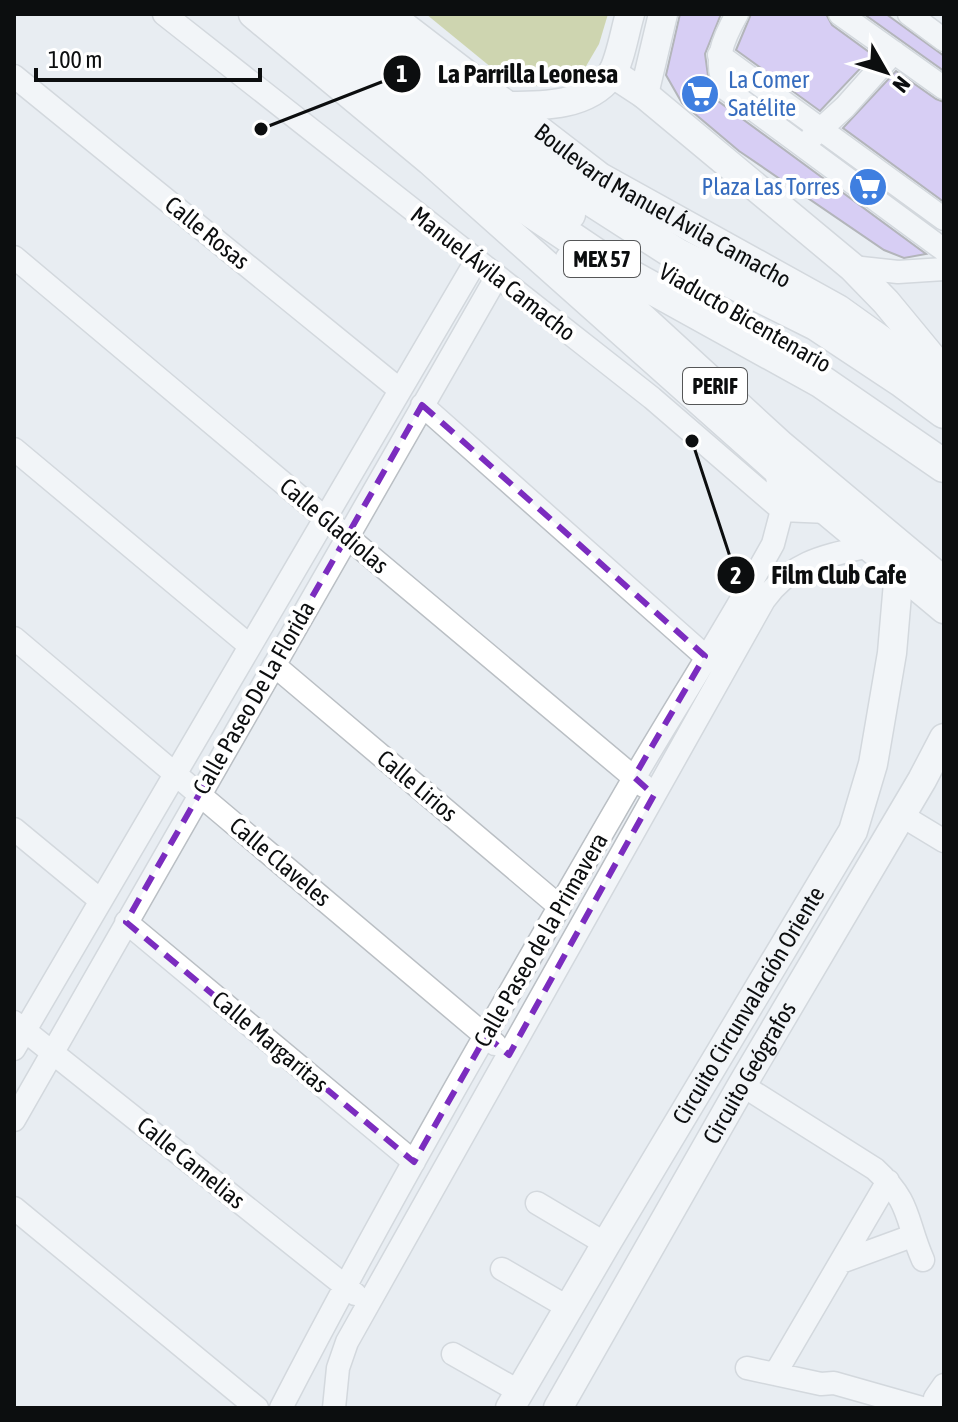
<svg xmlns="http://www.w3.org/2000/svg" width="958" height="1422" font-family="'Asap Condensed',sans-serif">
<style>
.forest{fill:#b0b95f}
.building{fill:#c4a8f7;stroke:#737177;stroke-width:2}
.lines{fill:none;stroke-linecap:round;stroke-linejoin:round}
.minor-casing{stroke:#babfc4;stroke-width:25}
.major-casing{stroke:#babfc4;stroke-width:31}
.highway-casing{stroke:#babfc4;stroke-width:35}
.minor{stroke:#fff;stroke-width:22}
.major{stroke:#fff;stroke-width:28}
.highway{stroke:#fff;stroke-width:32}
.marked{fill:none;stroke:#7b2cbf;stroke-width:6;stroke-dasharray:16 10;stroke-linejoin:round}
.labels{text-anchor:middle;stroke-width:8;stroke-linejoin:round;paint-order:stroke}
.shield{fill:#fff;stroke:#555657;stroke-width:2}
.shield-label{font-size:22px;font-weight:bold;fill:#0c0e0f}
.shop-label{font-size:24px;fill:#366cbe;stroke:#fff;text-anchor:start}
.street-label{font-size:24px;fill:#0c0e0f;stroke:#fff}
.leader{fill:none;stroke:#0c0e0f;stroke-width:3}
.callout-dot{fill:#0c0e0f;stroke:#fff;stroke-width:3}
.mark-label{font-size:24px;text-anchor:middle;font-weight:bold;fill:#fff}
.callout-label{font-size:26px;text-anchor:middle;font-weight:bold;fill:#0c0e0f;stroke:#fff;stroke-width:8;stroke-linejoin:round;paint-order:stroke}
</style>
<rect width="100%" height="100%" fill="#e8edf2"/>
<!-- forest -->
<path class="forest" d="M426 14H608L599 44 582 73 561 85 530 86 503 77Z"/>
<!-- building -->
<path class="building" d="M680 14H721L705 54 709 83 718 101 926 254 904 258 884 250 739 151 682 103 666 75Z
M751 14H826L832 25 873 55 820 111 736 50Z
M864 14H886L944 56V71Z
M896 71 936 99 944 102V202L843 128Z"/>
<g class="lines">
<!-- minor casing -->
<g class="minor-casing">
<path id="minor" d="M164 14 652 398 782 510 828 512
M737 14C723 39 712 63 727 90L944 250
M840 14 944 88
M909 14 944 40
M719 55 944 219
M14 76 400 390
M812 137 845 107 894 52
M14 257 644 786
M852 267 898 272 944 269
M422 405 705 656
M14 449 250 646
M14 638 495 1044
M274 665 560 907
M901 815 944 841
M14 829 100 900
M126 922 414 1162
M14 1022 355 1294
M14 1049 476 261
M742 1085 875 1169C912 1203 905 1219 923 1260
M14 1120 496 278
M537 1203 606 1244
M14 1208 257 1408
M841 1262 912 1236
M502 1269 569 1308
M453 1354 520 1392
M747 1368 821 1384 834 1383 922 1408
M775 1374 888 1181
M281 1408C392 1193 515 983 637 773 682 697 730 622 773 544L782 510 776 469
M334 1408 338 1368 347 1342 764 600C792 561 825 556 870 546
M936 1408 935 1398 944 1385"/>
</g>
<!-- major casing -->
<g class="major-casing">
<g id="major">
<path d="M253 14 430 161 776 469 944 609"/>
<path id="s1" d="M388 14 600 177 838 309 944 385"/>
<path d="M612 73 644 94 852 267 886 302 943 371"/>
<path d="M644 94 663 14"/>
<path d="M505 106C541 106 587 107 611 75 620 62 625 30 630 14"/>
<path id="s2" d="M510 1408 606 1244 853 831 873 764 892 653 899 571"/>
<path id="s3" d="M558 1408 742 1085 922 780 944 738"/>
</g>
</g>
<!-- highway casing -->
<g class="highway-casing">
<path id="highway" d="M287 14 491 184 614 267 822 382 944 466
M323 14 569 214
M365 14 570 186 676 254 816 324 902 381 944 412
M571 261 620 300 779 446 944 584"/>
</g>
<!-- minor -->
<use href="#minor" class="minor"/>
<!-- major -->
<use href="#major" class="major"/>
<!-- highway -->
<use href="#highway" class="highway"/>
</g>
<!-- marked area -->
<path d="M0 0H958V1422H0ZM422 405 705 656 634 777 654 795 509 1055 486 1036 414 1162 126 922Z" fill="#e8edf2" fill-opacity=".55" fill-rule="evenodd"/>
<path class="marked" d="M422 405 705 656 634 777 654 795 509 1055 486 1036 414 1162 126 922Z"/>
<!-- icons -->
<defs>
<g id="supermarket-disc" transform="scale(2)"><circle r="9.5" fill="#3f7fe0" stroke="#fff"/><path d="M-6-5.5h2.5l.6 2H6L4.5 2H-2.5L-4.4-4H-6ZM-1.5 3.2a1.3 1.3 0 1 0 .1 0ZM3 3.2a1.3 1.3 0 1 0 .1 0Z" fill="#fff"/></g>
</defs>
<g fill-rule="evenodd">
<use href="#supermarket-disc" x="700" y="94"/>
<use href="#supermarket-disc" x="868" y="187"/>
</g>
<g class="labels">
<!-- shield labels -->
<g class="shield">
<rect x="564" y="241" width="76" height="36" rx="6"/>
<rect x="683" y="368" width="64" height="36" rx="6"/>
</g>
<g class="shield-label">
<text x="602" y="267">MEX 57</text>
<text x="715" y="394">PERIF</text>
</g>
<!-- shop labels -->
<g class="shop-label">
<text x="728" y="88">La Comer<tspan x="728" dy="28">Satélite</tspan></text>
<text x="840" y="195" text-anchor="end">Plaza Las Torres</text>
</g>
<!-- street labels -->
<g class="street-label">
<text dy="8" stroke="none"><textPath href="#s1" startOffset="336">Boulevard Manuel Ávila Camacho</textPath></text>
<text transform="translate(207 233) rotate(39)" y="8">Calle Rosas</text>
<text transform="translate(493 274) rotate(38)" y="8">Manuel Ávila Camacho</text>
<text transform="translate(745 318) rotate(30)" y="8">Viaducto Bicentenario</text>
<text transform="translate(334 526) rotate(40)" y="8">Calle Gladiolas</text>
<text transform="translate(254 698) rotate(-60)" y="8">Calle Paseo De La Florida</text>
<text transform="translate(417 786) rotate(40)" y="8">Calle Lirios</text>
<text transform="translate(280 862) rotate(40)" y="8">Calle Claveles</text>
<text transform="translate(541 940) rotate(-60)" y="8">Calle Paseo de la Primavera</text>
<text dy="8" stroke="none"><textPath href="#s2" startOffset="468">Circuito Circunvalación Oriente</textPath></text>
<text transform="translate(270 1042) rotate(40)" y="8">Calle Margaritas</text>
<text dy="8" stroke="none"><textPath href="#s3" startOffset="386">Circuito Geógrafos</textPath></text>
<text transform="translate(191 1163) rotate(39)" y="8">Calle Camelias</text>
</g>
</g>
<!-- callouts -->
<path class="leader" d="M261 129L402 74M692 441L736 575"/>
<g class="callout-dot">
<circle cx="261" cy="129" r="8"/>
<circle cx="692" cy="441" r="8"/>
<circle cx="402" cy="74" r="20"/>
<circle cx="736" cy="575" r="20"/>
</g>
<g class="mark-label">
<text x="402" y="82">1</text>
<text x="736" y="584">2</text>
</g>
<g class="callout-label">
<text x="528" y="83">La Parrilla Leonesa</text>
<text x="839" y="584">Film Club Cafe</text>
</g>
<!-- border -->
<rect width="958" height="1422" fill="none" stroke="#0c0e0f" stroke-width="32"/>
<!-- north arrow -->
<g transform="translate(886 72) rotate(129)" stroke="#ffffff" stroke-width="6" paint-order="stroke">
<path d="M0-6L14 30L0 20L-14 30Z" fill="#0c0e0f"/>
<text y="-12" font-size="22" font-weight="bold" text-anchor="middle" fill="#0c0e0f">N</text>
</g>
<!-- scale -->
<path d="M36 68v12h224v-12" fill="none" stroke="#0c0e0f" stroke-width="4"/>
<text x="48" y="68" font-size="24" fill="#0c0e0f" stroke="#ffffff" stroke-width="6" paint-order="stroke">100 m</text>
</svg>
